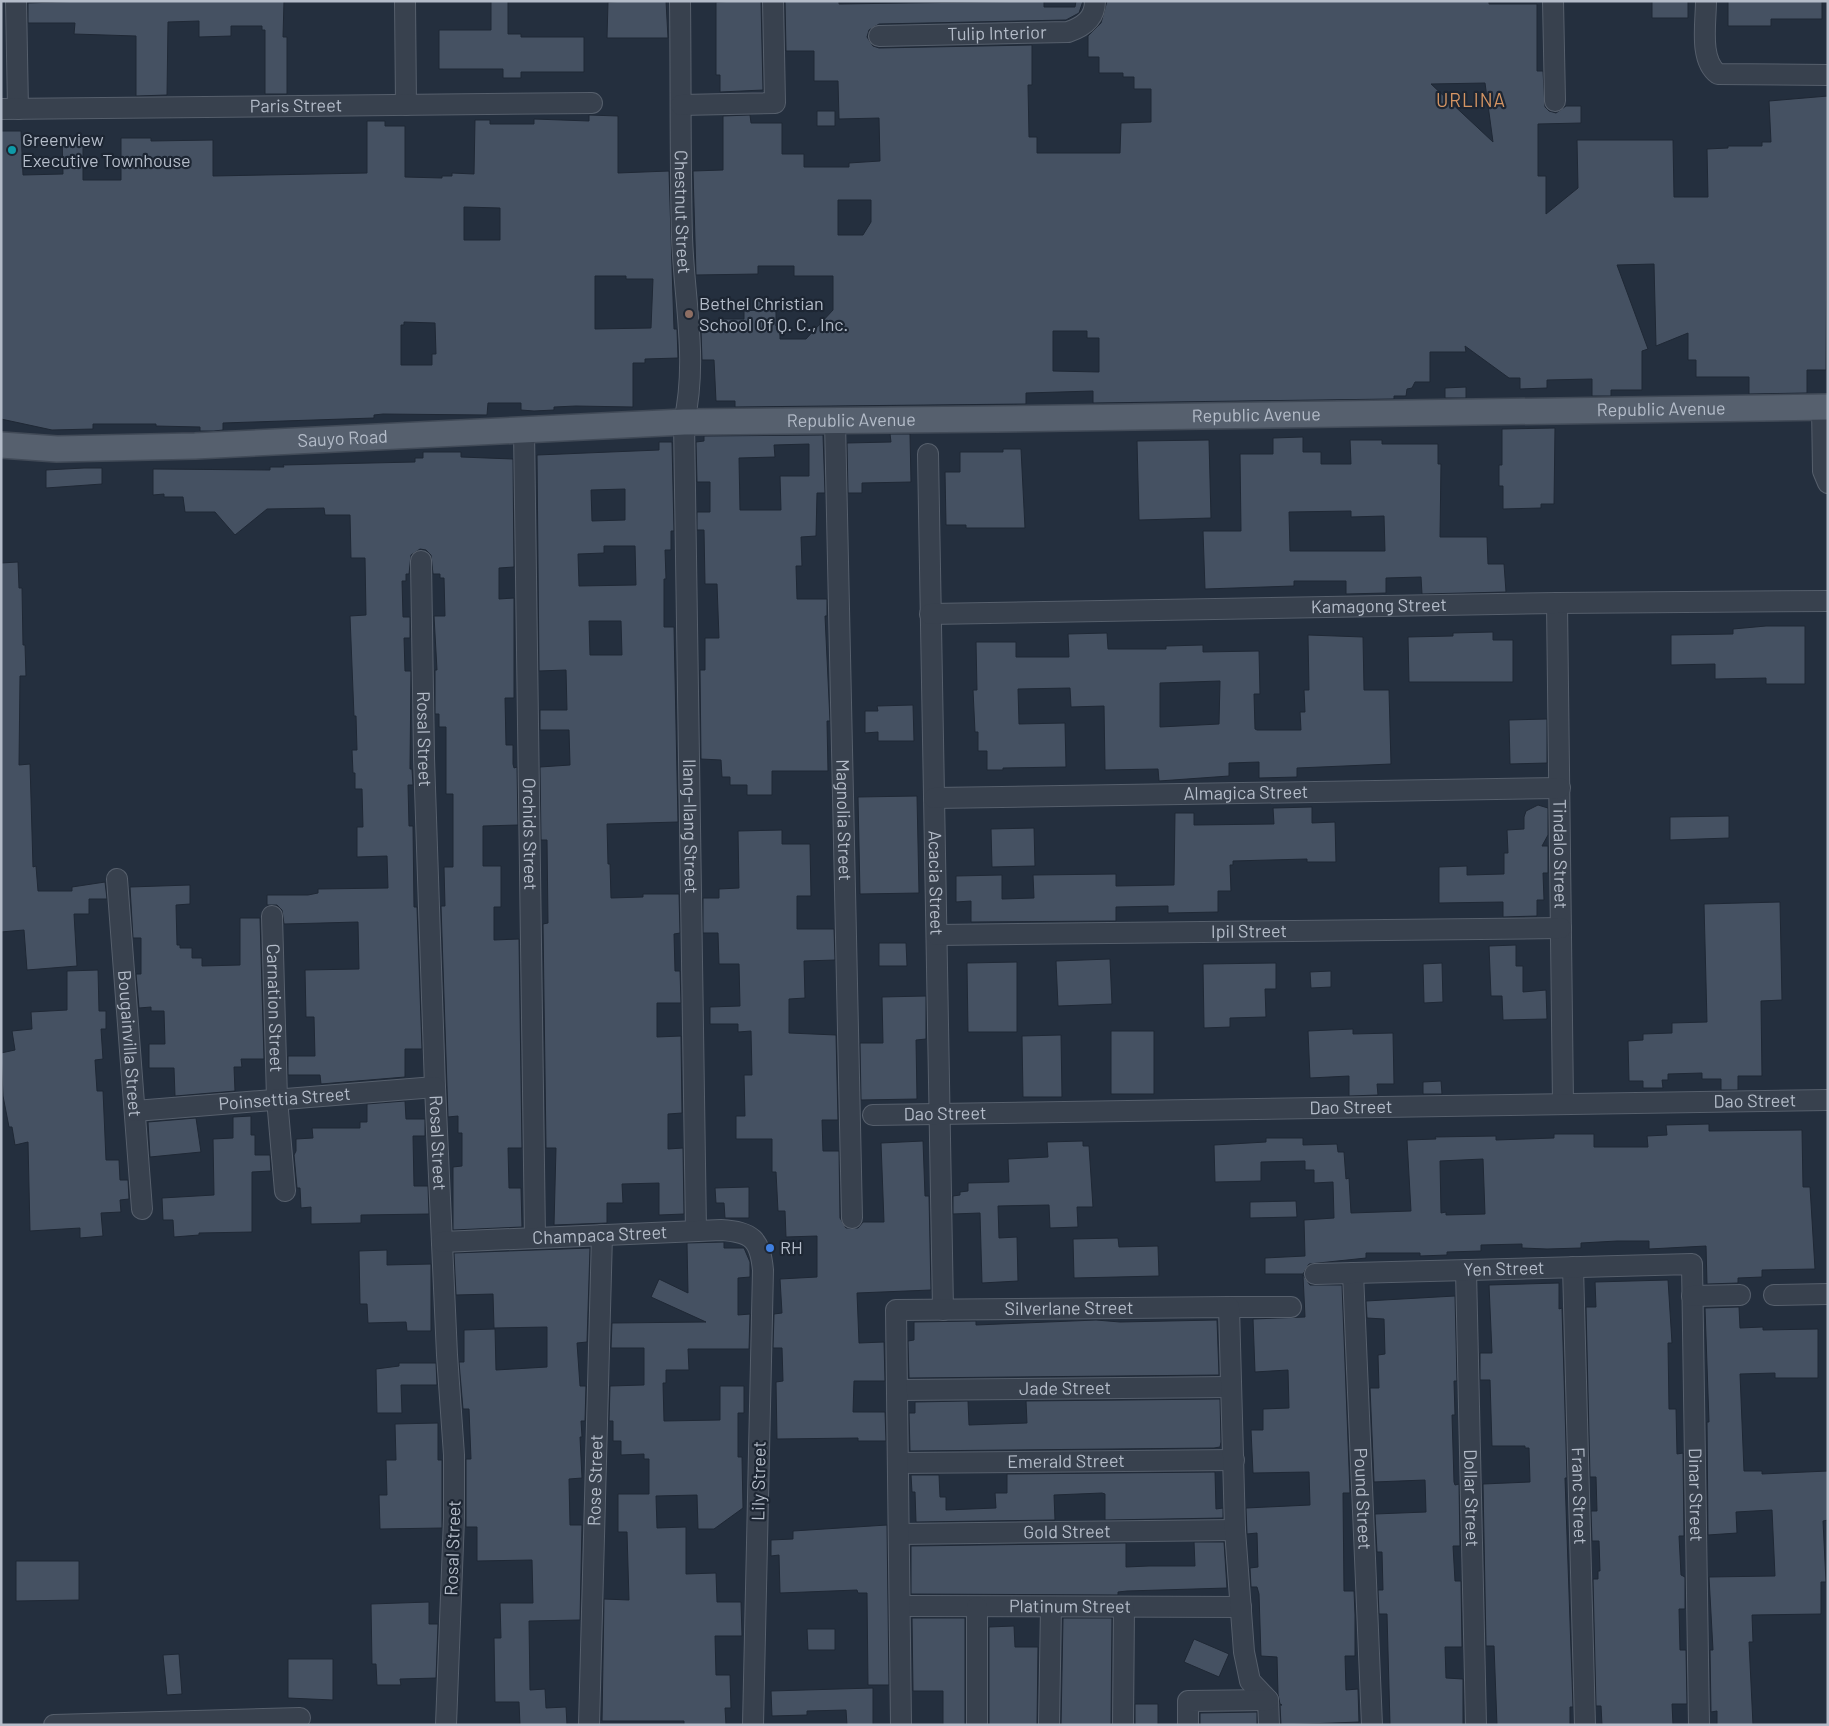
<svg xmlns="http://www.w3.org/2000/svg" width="1829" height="1726" font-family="Barlow,sans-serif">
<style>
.building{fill:#455162;stroke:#1f2835;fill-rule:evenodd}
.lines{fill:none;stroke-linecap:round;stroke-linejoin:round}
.minor-casing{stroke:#565f6c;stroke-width:22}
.major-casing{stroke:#414a57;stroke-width:28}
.minor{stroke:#38414e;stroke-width:20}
.major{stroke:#56606e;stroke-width:25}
.culture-dot{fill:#0f9aa8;stroke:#1d2633;stroke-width:2}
.education-dot{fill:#8d6e63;stroke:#1d2633;stroke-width:2}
.shop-dot{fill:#3f7fe0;stroke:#1d2633;stroke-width:2}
.labels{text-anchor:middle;stroke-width:4.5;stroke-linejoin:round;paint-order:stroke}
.street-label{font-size:18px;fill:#b4bcc9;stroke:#1d2633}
.poi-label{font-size:18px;fill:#b4bcc9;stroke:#1d2633;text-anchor:start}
.neighbourhood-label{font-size:19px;letter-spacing:1px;fill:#d59563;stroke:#1d2633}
</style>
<rect width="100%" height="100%" fill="#242f3e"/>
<!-- building -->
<path class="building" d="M84 1H284L283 37H287V94H265V30H262V26H231V36L199 37V21L168 22 167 95 136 96V36L74 34 75 23H28V3Z
M491 1H508V34H521V37H584V72H521V78H503V69H439V30H491Z
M627 1H666L668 38H607L608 2Z
M738 1H761L763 90 720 92V75H716V2Z
M785 1H839V4L1044 1V7H1075L1076 1H1083L1079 13 1066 20 879 24 869 30 867 37 873 46 879 48 1032 45V85H1028L1029 137H1037V153H1120L1121 123 1151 122V89H1134V77H1123V73H1099V57H1088V36L1101 23 1107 1H1489V4H1537V71H1543L1545 107 1549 111 1556 113 1566 106H1581V123L1538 124V176H1546V214L1578 188 1577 140H1673L1674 197H1708L1707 149 1728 148V146H1762V142H1771L1769 101 1828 96 1826 370H1807V393L1749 394V377H1696V360H1688V333L1656 346 1654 264 1617 265 1648 349 1642 351V390H1611V396H1592V379L1547 380V388L1520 389V378H1509L1465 346 1466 352H1430V382H1415L1412 388 1407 389 1406 396H1394V399L1093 403V391L1026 393V404L735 407V401H716L714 360H702L701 331H719V319H744V311L757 310V301H776V326H780V339H806L833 310V276H794V266H758V274L696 275 693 171 723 170V116L750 115 751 123H782V154H804V167H849V163L880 161 879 118 839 119 838 81H814V51H786ZM1485 83 1493 142 1431 84ZM838 200H871V222L863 235H838ZM1053 331H1087V338H1099V372L1053 371Z
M1652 1H1688V18H1652Z
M1728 1H1822V19H1771V26H1728Z
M817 111H835V126H817Z
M589 115 618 116V173L669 171 674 329H677L678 358 645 359V363H633V407L576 406 554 407V410L534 411 521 410V403H488L487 415 383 414 374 415V418L223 423V430L214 431H200V427L156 426V424H93V429L52 430 1 419V131H21L23 175 63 174 62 137H83V180H121V138H151V141L213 140V176L367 173V121H385V126H405V177L442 178V176H452V173L474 174 475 120H490V124H534V119L589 121ZM464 207 500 208V240H464ZM595 276H626V279H653L651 328 595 329ZM404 322 435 323 436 354H432V365H401V325H404Z
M1466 387V398H1445V388Z
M1555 428 1554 504H1541V508L1503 509V486H1499V465H1502V429Z
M890 434H910L911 482 862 483V493H848L847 443 891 442Z
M823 435 825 493H817L816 536 801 537 802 566H796L797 599H827V616H825L830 721H827L828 771H772V795H747V785H730V777H722L721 760 701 759 700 670H705V638H719L717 584H705L704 530H697V512H710V482H697L696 442 704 441V436ZM809 444V476H780L781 510H740L739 458 775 457 774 445Z
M1303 437V452H1321V464H1351L1350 440H1382V444H1438V464H1441L1440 537H1487L1488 564H1504L1506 592 1422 594 1421 577 1386 578V593L1346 594V581H1294V586L1205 589 1203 531H1241L1240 454H1273V438ZM1351 511V517L1384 516 1385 551H1290L1289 512Z
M1209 440 1211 518 1139 520 1137 441Z
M659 442H672L674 531H671V550H665L666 579H664V627H674L678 822 607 824 608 864H610L611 898 643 897V894H679L680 933 674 934 675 971H680L681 1003H657V1037L681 1036 682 1113 668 1114V1149L683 1148 684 1214 659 1215V1183L622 1184 623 1203H607V1223L554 1225 556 1148H546L543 924 548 923 547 840H541L540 767 570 765 569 730H540V710H567L566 670 539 671 537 455 659 450ZM625 489V520L592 521 591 490ZM604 546H635L636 585 579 586 578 554 604 553ZM589 621H621L622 655H590Z
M1003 449H1021L1025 528H966V525H946L945 472H960V452H1003Z
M423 452H461V457L513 459 514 567 499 568V599L514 598V698H505L506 745H513V764L514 768 517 767 518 825 483 826V866H501V907H494V940L519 939 522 1148H508L509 1188H521L522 1227 453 1230V1167L462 1166V1133H458V1116L448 1117 441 906H445L444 867H453V794H446V727H439V714H435V670H437L434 616H445L444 578H440V574H433L431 555 426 550 420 549 411 555 409 574H406V581H402L403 617H410V638H404L405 671H411L410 769H412L413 785H408L409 826H413L414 907H417L422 1049H405V1077L321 1084 320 1075H288V1056H315L314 1017H306L305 970 359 969 358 922 284 924 282 910 277 905H267V895H308L318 893V889L388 888 387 856 357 857V827H363L362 789H355V773H353L352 750H357L356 716H354L350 616 366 615 365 558H351L350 515H325L324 508 267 509 235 535 215 512H185L183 497H164V494L153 495V469L270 470V467H284L283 465 415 462V458H423Z
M84 468H102V484L46 488V470Z
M18 562 19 588H22L23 645H25L26 676H20L19 765 30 764 33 867 36 866 38 891H72V887L105 882 107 899H89V914H74L77 966 27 970 24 930 1 932V563Z
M1766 626H1805V684H1766V678L1715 679V664L1671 665V635L1733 634V629Z
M1493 632V640H1513V682H1409L1408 637 1453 636V633Z
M1107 633 1108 649H1166V646L1203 645V652L1259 651 1260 694H1254L1255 729 1257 730H1301L1300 712H1305L1304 690H1309L1308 635 1363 637 1364 690H1389L1391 764 1297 768V777L1259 778V762L1229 763V776L1159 781 1158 769 1105 770 1104 706 1071 707 1070 688 1018 689 1019 724 1065 723 1066 767 1003 768V770H987V751H978V732H975L973 690H977L976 642H1016V657H1069L1068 634ZM1220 681 1219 724 1160 727V683Z
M913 705 914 741H878V732L865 733V711H878L877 706Z
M1547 719V763L1510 764 1509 720Z
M917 796 919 893 860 894 858 797Z
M1538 805 1548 808V835L1542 846H1548V873H1543L1544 900H1537V916L1503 917V902L1439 903V867L1467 866V875L1504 874V853H1508L1507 830 1524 829V817L1526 811Z
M1312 807V823L1335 822 1336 862H1307V859L1233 861V865H1230L1231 891H1218V912L1168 913V906L1116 907V921L971 922V901L956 902V876L1002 875V899L1034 898 1033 875 1116 874V886L1174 885 1175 813H1194V825L1274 824 1273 808Z
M1729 816V838L1670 840V817Z
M1034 828 1035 866 992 867 991 829Z
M782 830V844H810L811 896H797V929H834L835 960 804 961 805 998 789 999V1033L836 1035 838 1120H822L823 1151H839L840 1218 846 1228H858L863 1222H884L881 1143 923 1141 925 1196H929L931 1290 857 1293 859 1343 884 1342 885 1381H854L853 1412H885L886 1441H858V1438L777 1439 776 1382 783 1381 782 1348H773L774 1314 782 1313 780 1279 817 1277V1236L786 1237 785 1211H778L776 1172H772V1139H736V1116H745L744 1075H752L751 1031 738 1032V1024H710V1007L740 1006 739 964H719L718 933H703V898H719V889L739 888 738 831Z
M190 885V904L176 905 177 945H180V948H192V958H202V966L240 965V918H260L264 1059H241L242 1067H234L235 1091 175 1096 174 1068H149V1044H165L164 1011H151V1007L139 1008 136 974H141V938H133L130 887Z
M1780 902 1782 1000 1761 1001 1762 1076H1738V1090H1721V1079H1702V1073L1668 1074V1080H1662L1663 1088H1643V1081H1629L1628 1041 1643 1040V1034L1672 1033V1023L1707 1022 1704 904Z
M879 943H906L907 966H879Z
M1516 945V966H1523V992L1546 990 1547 1019 1503 1020 1502 996H1491L1489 946Z
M1110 959 1112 1004 1058 1006 1056 961Z
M1017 962V1032H968L967 963Z
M1276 963V989H1265L1266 1017 1230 1018V1027L1204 1028 1203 964Z
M1442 963 1443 1002 1424 1003 1423 964Z
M98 970 99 1011H106V1029H101L103 1059 95 1060 97 1091H103L106 1160H119L120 1180H128L129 1199 120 1200 121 1212 101 1213 103 1236 80 1238V1228L30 1231 28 1142 15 1145 12 1127H9L3 1096 1 1053 15 1050 12 1031 32 1029 31 1012 67 1010V971Z
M1331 971V987L1311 988 1310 972Z
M926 996V1039L916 1040 917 1099 861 1100 860 1043H883L882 997Z
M1353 1029V1034L1393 1033 1394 1084H1377L1378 1095 1349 1096V1076L1310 1078 1308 1031Z
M1111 1031H1154V1094H1111Z
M1061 1035 1062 1097H1023L1022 1036Z
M1441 1081 1442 1094H1423V1082Z
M405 1101 406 1119H425V1136H413L414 1186H428L429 1214 361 1215V1223L311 1224V1207L301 1208 300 1188H297L294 1155 296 1151V1139L313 1138 312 1128H360V1122H367V1104Z
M251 1116V1135H255V1155H270L271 1171 252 1172V1232L199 1233V1235L174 1237 173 1220H163L162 1198 214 1195 213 1139 233 1138V1117Z
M196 1118 201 1152 150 1157 148 1122Z
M1709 1124V1131L1802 1130 1803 1187H1810L1815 1269 1762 1270V1277L1738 1278V1283L1707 1284 1706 1246 1649 1249V1241H1617L1581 1243V1248L1547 1249 1522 1248V1244L1481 1245V1251L1447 1252V1255L1420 1256V1253H1366V1258L1309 1264 1303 1274H1265V1258L1305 1256 1304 1220 1334 1218 1333 1182 1314 1183V1170H1305V1161L1261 1162V1181L1215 1182 1214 1145 1266 1142V1138H1303V1145L1337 1144 1338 1152H1344L1346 1179 1349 1178 1351 1213 1411 1211 1407 1140 1436 1139 1435 1137 1496 1136V1140L1554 1138V1134H1594V1147H1648L1647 1136 1667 1135 1666 1125ZM1483 1159 1485 1214 1446 1215V1212L1441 1213 1440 1161Z
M1083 1141V1146H1089L1093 1207H1077L1078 1227 1050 1228 1049 1205 998 1206 999 1238 1017 1237 1018 1281 982 1283 980 1213 953 1214V1196L960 1195V1192L968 1191V1183L1009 1182 1008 1159 1048 1157 1047 1142Z
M749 1187V1218H725L724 1203H716L715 1188Z
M1296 1201 1297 1217 1250 1218V1202Z
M1118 1238 1119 1247 1158 1246 1159 1276 1074 1278 1073 1239Z
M724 1242V1248H744L750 1262V1277L738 1278V1315L750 1314 749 1349H688L689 1370H666V1383H663L664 1421 720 1420V1386H744V1413H738V1457H742L743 1508 714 1529H698L697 1495 656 1496 657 1528 686 1527V1574L716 1573 717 1602H741L742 1636H715L716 1675H730L731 1708H725L726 1725H684V1721H602L604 1599 629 1600 627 1532H618V1494H649V1459H644V1454L621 1455V1441H613V1421H609L610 1386 644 1385V1348H611L612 1323 706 1322 651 1297 659 1279 688 1293 687 1243Z
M590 1248 587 1342 577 1343 580 1386H586L585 1421H581L582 1437H580L582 1478 569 1479 570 1525H582L580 1620 529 1621 530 1690 545 1689 546 1708 566 1707 567 1725H520L519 1702H495L494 1638H501L500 1603H533L532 1560 477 1561V1527H466V1459H471L469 1409H463L459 1362H464V1330L495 1329 496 1370 547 1367V1327L494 1328 493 1294 456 1295 454 1253Z
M387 1250V1265L431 1264V1331H407L406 1322 368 1323 367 1304H360L359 1251Z
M1303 1275 1310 1285H1342L1350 1493H1343L1344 1591H1354L1355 1615V1656H1345L1346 1690 1358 1689 1359 1722 1281 1725 1280 1705H1282L1280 1704 1278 1694 1277 1657 1261 1656 1259 1594 1257 1587H1251L1250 1568 1258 1567 1257 1533 1247 1534 1246 1508 1310 1505 1309 1472 1253 1473 1251 1430H1263V1409L1289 1408 1288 1370 1255 1372 1253 1319 1305 1317Z
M1668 1280 1672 1343H1668L1669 1409H1676L1677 1454 1683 1453 1684 1536H1679L1681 1575 1685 1577V1609H1679L1680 1650H1686L1687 1704H1672L1673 1725H1602L1601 1706H1596L1593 1579H1598V1571H1600L1599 1541H1592L1591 1511H1597L1596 1477H1590L1586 1307H1596L1595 1282Z
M1559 1283V1309L1562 1308 1567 1478H1565L1573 1707H1570V1725H1497L1494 1646H1486L1483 1484 1530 1482 1529 1448H1525V1446H1492L1490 1380H1480V1353H1492L1489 1285Z
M1455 1296 1457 1381H1454L1455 1415H1452L1454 1482 1455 1485 1459 1484 1460 1546H1453L1455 1581H1461L1462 1647H1445L1446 1678 1463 1679V1725H1390L1387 1614H1379L1378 1590H1383L1382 1552H1377L1375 1514 1426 1512 1425 1480 1374 1482 1370 1388H1379L1378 1355 1385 1354 1384 1319 1367 1318 1366 1301Z
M1739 1307 1740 1328 1763 1327V1330L1818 1329V1378H1775V1373L1740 1374 1744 1471H1762V1474L1828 1471V1520L1823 1521 1826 1582H1821V1614L1752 1615 1753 1642H1749L1753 1725H1717V1711L1711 1712 1710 1650H1713L1709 1577 1775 1576 1772 1510 1736 1512 1737 1533 1708 1535 1707 1422H1709L1705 1308Z
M1096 1320 1120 1322 1217 1320 1219 1375 909 1378 908 1341 914 1340V1322L976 1321V1325Z
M399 1363H436L437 1385H401L402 1413H377L376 1369 399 1366Z
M1220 1399 1221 1442 1220 1447 1214 1448 910 1451 909 1413H915V1402L968 1401 969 1425 1027 1423 1026 1401Z
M438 1423V1460H442V1528L380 1529 379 1495H387L386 1460H396L395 1424Z
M1215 1472 1216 1509 1223 1508V1518L1105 1520V1494L1102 1493 1054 1495 1055 1520 916 1522 915 1492H912L911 1475H939L940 1497H946V1510L996 1508 995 1493H1007V1474Z
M887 1525 889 1685H868L867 1593H858L857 1590 780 1593 779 1555 771 1556V1540L793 1539V1531Z
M1194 1542H1224L1227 1588 1127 1591 1118 1592V1595L911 1594V1546L1126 1543V1567L1149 1566H1195Z
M16 1561H79V1600L16 1601Z
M429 1602V1624H438L436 1678 400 1679 401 1685H377L376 1664H372L371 1604Z
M912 1618H965V1725H943V1691H913Z
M1063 1618H1112L1111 1725H1061Z
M1014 1626 1015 1647H1038L1037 1725H989V1627Z
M807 1629H835V1650H808Z
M1194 1639 1229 1654 1219 1677 1184 1662Z
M179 1654 182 1694 167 1695 163 1655Z
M288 1659H333V1700L288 1698Z
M873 1688V1725H847L846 1710 807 1711V1715L772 1716 771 1691Z
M1135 1704H1158V1725H1135Z
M1257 1712V1725H1200V1713Z"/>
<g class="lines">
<!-- minor casing -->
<g class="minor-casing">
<g id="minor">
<path d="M16 1 18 109"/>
<path d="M405 1 406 105"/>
<path id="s1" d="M680 1C681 80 680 158 682 237 684 299 698 360 684 422L696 1231"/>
<path d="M1553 1 1555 101"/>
<path d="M1706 1C1706 23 1699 60 1718 74L1828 75"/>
<path id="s2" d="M879 36 1068 32C1083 27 1095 19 1095 1"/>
<path d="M681 105 775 103 773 1"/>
<path id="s3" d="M1 109 592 103"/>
<path d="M1822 407 1823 471 1828 483"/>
<path id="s4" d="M835 421 852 1218"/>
<path id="s5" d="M524 430 535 1238"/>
<path id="s6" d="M928 454 943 1310"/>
<path id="s7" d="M421 561 424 758 435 1087 447 1355 454 1455V1518L446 1725"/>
<path id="s8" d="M1557 603 1563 1104"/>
<path id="s9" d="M930 614 1557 603 1828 601"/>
<path id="s10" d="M934 798 1560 788"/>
<path id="s11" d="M117 879 142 1209"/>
<path id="s12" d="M272 916 277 1099 285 1191"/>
<path id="s13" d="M937 935 1561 928"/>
<path id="s14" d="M135 1111 435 1087"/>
<path id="s15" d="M873 1115 1828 1100"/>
<path id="s16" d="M442 1242 721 1230C752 1232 760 1239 763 1270L753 1725"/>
<path id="s17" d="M1573 1267 1585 1725"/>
<path id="s18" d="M1466 1270 1476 1725"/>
<path id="s19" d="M1353 1273 1372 1725"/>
<path id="s20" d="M1315 1274 1692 1264 1699 1725"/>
<path d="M1774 1295 1828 1294"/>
<path d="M1692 1296 1740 1295"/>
<path d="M1229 1307H1291"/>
<path id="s21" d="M897 1390 1231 1387"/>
<path id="s22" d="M898 1463 1234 1460"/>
<path id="s23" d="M899 1534 1235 1530"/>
<path id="s24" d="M900 1606 1241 1607"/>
<path d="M977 1607V1725"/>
<path d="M54 1725 300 1718"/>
<path id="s25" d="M589 1725 602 1235"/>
<path id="s26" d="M901 1725 896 1310 1229 1307 1235 1530 1244 1652 1250 1681 1268 1700 1269 1725"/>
<path d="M1049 1725 1051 1607"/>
<path d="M1123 1725 1124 1607"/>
<path d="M1188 1725V1701L1268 1700"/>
</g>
</g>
<!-- major casing -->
<g class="major-casing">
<g id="major">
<path id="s27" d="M1 445 57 449 195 446 684 422 996 419 1828 407"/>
</g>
</g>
<!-- minor -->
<use href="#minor" class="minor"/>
<!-- major -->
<use href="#major" class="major"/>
</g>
<!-- markers -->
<circle class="culture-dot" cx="12" cy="150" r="5"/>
<circle class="education-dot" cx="689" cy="314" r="5"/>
<circle class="shop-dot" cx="770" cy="1248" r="5"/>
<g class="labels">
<!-- street labels -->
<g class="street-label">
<text dy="6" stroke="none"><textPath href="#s2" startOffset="118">Tulip Interior</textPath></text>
<text dy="6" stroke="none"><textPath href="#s3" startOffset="295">Paris Street</textPath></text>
<text dy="6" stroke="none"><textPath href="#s1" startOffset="211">Chestnut Street</textPath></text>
<text dy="6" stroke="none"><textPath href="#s27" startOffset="1661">Republic Avenue</textPath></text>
<text dy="6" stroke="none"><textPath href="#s27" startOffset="1256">Republic Avenue</textPath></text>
<text dy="6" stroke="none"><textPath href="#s27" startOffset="851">Republic Avenue</textPath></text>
<text dy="6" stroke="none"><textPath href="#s27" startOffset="342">Sauyo Road</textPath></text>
<text dy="6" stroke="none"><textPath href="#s9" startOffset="449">Kamagong Street</textPath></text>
<text dy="6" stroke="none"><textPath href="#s7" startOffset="178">Rosal Street</textPath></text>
<text dy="6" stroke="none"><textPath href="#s10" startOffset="312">Almagica Street</textPath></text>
<text dy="6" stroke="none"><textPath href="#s4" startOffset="399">Magnolia Street</textPath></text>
<text dy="6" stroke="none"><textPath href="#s1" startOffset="826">Ilang-Ilang Street</textPath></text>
<text dy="6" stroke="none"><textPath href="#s5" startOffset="404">Orchids Street</textPath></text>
<text dy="6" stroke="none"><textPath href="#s8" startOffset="251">Tindalo Street</textPath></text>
<text dy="6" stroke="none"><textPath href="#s6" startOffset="429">Acacia Street</textPath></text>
<text dy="6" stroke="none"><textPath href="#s13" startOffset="312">Ipil Street</textPath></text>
<text dy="6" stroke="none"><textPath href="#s12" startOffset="92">Carnation Street</textPath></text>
<text dy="6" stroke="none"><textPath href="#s11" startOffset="165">Bougainvilla Street</textPath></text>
<text dy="6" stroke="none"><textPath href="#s14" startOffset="150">Poinsettia Street</textPath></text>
<text dy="6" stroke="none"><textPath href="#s15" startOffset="882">Dao Street</textPath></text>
<text dy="6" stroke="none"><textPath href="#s15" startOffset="478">Dao Street</textPath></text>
<text dy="6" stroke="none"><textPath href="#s15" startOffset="72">Dao Street</textPath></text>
<text dy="6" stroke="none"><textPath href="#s7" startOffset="582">Rosal Street</textPath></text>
<text dy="6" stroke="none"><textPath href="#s16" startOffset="158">Champaca Street</textPath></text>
<text dy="6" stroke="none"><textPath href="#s20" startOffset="189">Yen Street</textPath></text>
<text dy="6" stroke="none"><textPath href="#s26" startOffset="588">Silverlane Street</textPath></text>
<text dy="6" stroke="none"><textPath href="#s21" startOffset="168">Jade Street</textPath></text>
<text dy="6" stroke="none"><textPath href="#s22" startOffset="168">Emerald Street</textPath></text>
<text dy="6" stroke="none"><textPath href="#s25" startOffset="245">Rose Street</textPath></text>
<text transform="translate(759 1481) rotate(-89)" y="6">Lily Street</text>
<text dy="6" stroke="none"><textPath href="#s20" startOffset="608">Dinar Street</textPath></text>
<text dy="6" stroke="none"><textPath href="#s17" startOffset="229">Franc Street</textPath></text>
<text dy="6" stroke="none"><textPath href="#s18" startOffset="228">Dollar Street</textPath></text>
<text dy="6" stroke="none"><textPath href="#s19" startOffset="226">Pound Street</textPath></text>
<text dy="6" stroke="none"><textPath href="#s23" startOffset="168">Gold Street</textPath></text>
<text transform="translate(453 1548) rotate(-88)" y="6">Rosal Street</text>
<text dy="6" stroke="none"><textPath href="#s24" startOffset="170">Platinum Street</textPath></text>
</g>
<!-- poi labels -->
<g class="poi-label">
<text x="22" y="146">Greenview<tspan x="22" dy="21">Executive Townhouse</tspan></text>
<text x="699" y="310">Bethel Christian<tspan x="699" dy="21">School Of Q. C., Inc.</tspan></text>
<text x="780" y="1254">RH</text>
</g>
<!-- neighbourhood labels -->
<g class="neighbourhood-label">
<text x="1471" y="107">URLINA</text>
</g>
</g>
<!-- border -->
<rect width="1829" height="1726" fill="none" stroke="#b4bcc9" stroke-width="5"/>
</svg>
